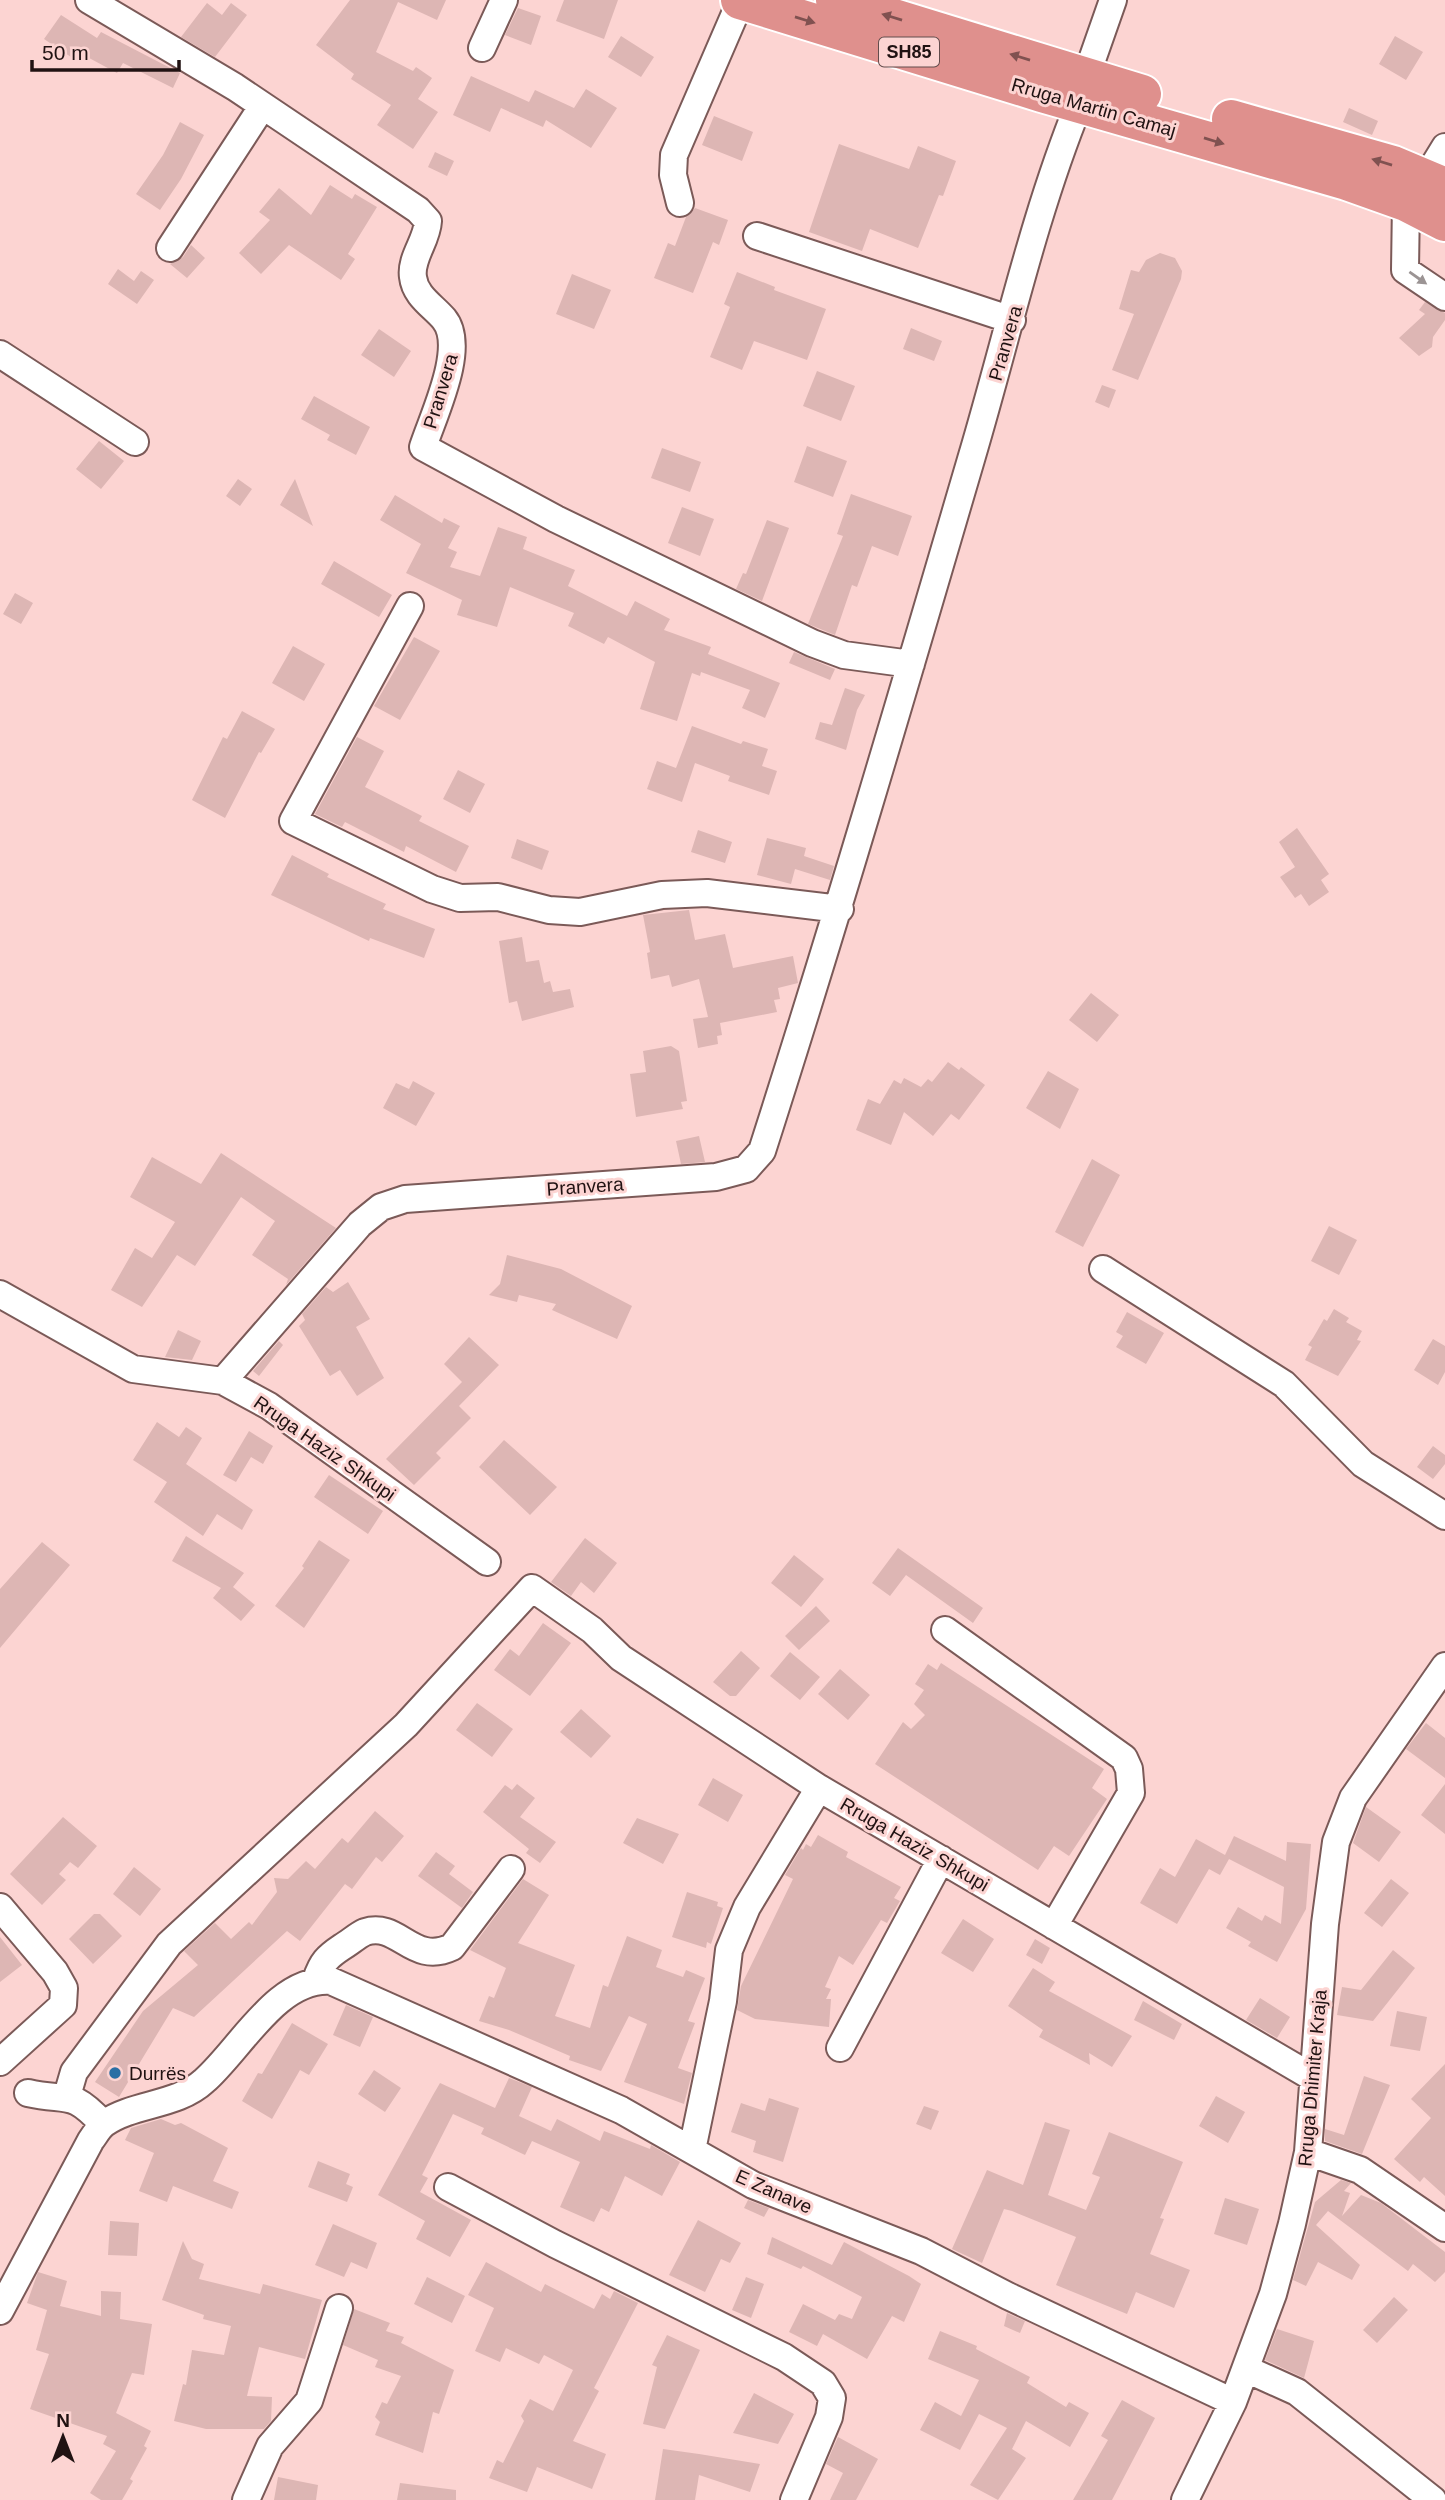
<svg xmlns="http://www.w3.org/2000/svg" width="1445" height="2500" font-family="Arial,sans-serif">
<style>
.building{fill:#ddb6b4}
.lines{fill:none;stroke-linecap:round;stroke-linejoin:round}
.minor-casing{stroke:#7b5a58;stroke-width:30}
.highway-casing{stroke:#fff;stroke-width:42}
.minor{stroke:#fff;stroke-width:26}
.highway{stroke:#df908d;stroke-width:38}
.oneway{fill:#805150}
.oneway2{fill:#9b9494}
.poi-dot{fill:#2b6fa4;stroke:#fcd4d2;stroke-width:2.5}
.labels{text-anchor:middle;stroke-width:6;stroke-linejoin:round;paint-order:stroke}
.shield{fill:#fcd4d2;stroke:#624c4c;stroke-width:2}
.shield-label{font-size:18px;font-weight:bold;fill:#201212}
.street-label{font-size:19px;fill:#201212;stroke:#fcd4d2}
.poi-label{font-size:19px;fill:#201212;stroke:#fcd4d2;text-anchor:start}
</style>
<rect width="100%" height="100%" fill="#fcd4d2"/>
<!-- building -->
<path class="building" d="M350 0H446L437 20 398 2 376 52 413 71 416 67 432 78 418 99 438 112 413 149 377 125 391 105 351 79 354 74 316 45Z
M564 0H618L604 39 556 21Z
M207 3 222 15 231 3 247 15 215 57 181 37Z
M518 8 541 16 531 45 505 35Z
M61 15 97 38 101 32 180 73 173 88 123 63 117 73 78 52 74 59 44 39Z
M621 36 654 57 641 77 608 57Z
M1395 36 1423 52 1406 80 1379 64Z
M471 76 529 102 535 90 574 108 586 89 617 108 591 148 546 120 543 127 501 108 490 132 453 115Z
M1349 108 1378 121 1372 135 1343 122Z
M714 116 753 132 742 161 702 145Z
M180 122 204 135 181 179 160 210 136 194 163 155Z
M839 144 909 169 918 146 956 161 943 196 939 195 918 248 870 229 862 251 809 232Z
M435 152 454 161 447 176 428 167Z
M330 185 352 199 355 194 377 207 348 254 355 259 341 280 289 245 261 274 239 253 270 220 259 212 279 188 311 215Z
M695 208 728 220 719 245 713 242 693 293 654 278 668 243 675 246 686 217Z
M191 245 205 258 187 278 170 264 183 257Z
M1160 253 1175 258 1182 271 1181 279 1138 380 1112 370 1134 314 1119 309 1131 270 1139 272 1146 260Z
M118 269 134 281 141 271 154 280 137 304 108 284Z
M737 272 775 287 774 290 826 309 807 360 754 341 742 370 710 357 730 307 724 304Z
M572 274 611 290 594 329 556 314Z
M1425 302 1445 313V320L1433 337 1432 347 1419 356 1399 338 1425 314 1419 310Z
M911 328 942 341 934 361 903 349Z
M379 329 411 351 394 377 361 355Z
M817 371 855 386 841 421 803 406Z
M1102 385 1116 390 1109 408 1095 402Z
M314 396 370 427 356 455 327 440 330 435 301 419Z
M99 441 124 461 101 489 76 469Z
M807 446 847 461 833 497 794 482Z
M662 448 701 462 690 492 651 478Z
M238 479 252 489 240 506 226 496Z
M295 479 313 526 280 505Z
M851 494 912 516 898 556 872 546 857 587 852 585 835 635 808 624 843 536 837 534Z
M395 495 442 523 444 518 460 526 448 548 457 552 450 567 480 576 498 527 527 537 523 549 575 570 568 586 627 616 635 601 670 619 664 630 711 647 708 654 780 683 765 718 742 708 750 690 701 672 700 676 692 673 677 721 640 709 655 662 608 637 604 644 568 626 574 613 510 587 497 627 457 615 462 600 406 573 421 544 380 520Z
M682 507 714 519 700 556 668 543Z
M767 520 789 528 762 601 736 589 743 573 746 574Z
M334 561 392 595 379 617 321 584Z
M15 593 33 603 21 624 3 614Z
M414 637 440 651 400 720 374 706Z
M293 646 325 664 304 701 272 683Z
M794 652 835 669 830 680 789 663Z
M845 688 865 695 857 710 846 750 815 739 820 722 832 725Z
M242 711 275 729 261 753 259 752 225 818 192 800 223 737 227 739Z
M692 726 741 744 743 741 768 749 762 766 777 771 769 795 728 781 730 776 695 763 682 802 647 789 657 761 676 768Z
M357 737 384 751 365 787 422 816 419 821 469 846 456 872 406 846 404 852 345 822 342 827 315 814Z
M458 770 485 784 470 813 443 799Z
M1297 828 1329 874 1321 880 1329 892 1309 906 1301 894 1295 898 1280 877 1295 867 1279 842Z
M698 830 732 842 725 863 691 852Z
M767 838 806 848 804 856 834 866 830 880 795 869 791 884 757 875Z
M517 839 549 851 542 870 511 858Z
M292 855 329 874 327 877 386 904 383 909 435 929 424 958 370 938 369 941 271 895Z
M689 910 695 940 725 934 733 968 793 956 798 983 778 988 780 999 774 1000 777 1012 720 1023 722 1035 717 1036 718 1044 698 1048 693 1019 708 1017 699 979 672 987 669 975 651 979 647 953 650 952 643 915Z
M522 937 526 962 539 960 544 983 550 981 553 992 570 989 574 1007 522 1021 517 1001 509 1003 499 941Z
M1091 993 1119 1015 1097 1042 1069 1020Z
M671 1046 679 1051 687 1101 681 1102 683 1109 636 1117 630 1074 646 1072 643 1051Z
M948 1062 959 1070 961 1067 985 1085 959 1120 951 1114 933 1136 904 1112 891 1145 856 1130 868 1099 880 1104 894 1080 901 1084 904 1078 921 1087 928 1079 932 1082Z
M1048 1071 1079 1089 1060 1129 1026 1108Z
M413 1081 435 1093 416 1126 383 1108 396 1083 409 1089Z
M699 1136 705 1162 681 1164 676 1141Z
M221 1153 336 1228 286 1285 288 1279 252 1255 275 1221 241 1197 195 1266 177 1255 142 1307 111 1290 135 1248 152 1258 175 1222 130 1197 152 1157 201 1184Z
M1092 1159 1120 1175 1083 1247 1055 1232Z
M1329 1226 1357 1240 1339 1275 1311 1261Z
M507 1255 561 1269 632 1306 617 1339 552 1310 556 1304 519 1295 517 1302 489 1295 500 1284Z
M348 1282 370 1319 356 1327 384 1378 357 1396 340 1370 330 1376 299 1326 305 1320 302 1314 326 1287 333 1292Z
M1334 1309 1349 1318 1346 1322 1362 1331 1357 1340 1361 1341 1338 1376 1305 1360 1312 1347 1308 1345 1313 1338 1324 1319 1327 1321Z
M1127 1312 1164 1333 1146 1364 1116 1347 1123 1336 1116 1332Z
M178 1330 201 1341 192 1360 165 1357Z
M469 1337 499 1365 459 1406 471 1418 436 1453 441 1458 414 1485 386 1459 462 1382 444 1364Z
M1433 1339 1445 1346V1372L1438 1385 1414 1370Z
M279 1341 283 1345 259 1376 253 1371Z
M157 1422 179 1437 186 1427 202 1438 186 1464 253 1510 242 1530 217 1514 203 1536 154 1502 167 1482 133 1460Z
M249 1431 273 1446 263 1464 251 1457 236 1482 223 1475Z
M504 1440 557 1487 530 1515 479 1467Z
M1433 1446 1445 1455V1464L1433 1479 1417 1467Z
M329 1475 383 1511 368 1534 314 1497Z
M186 1536 244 1573 233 1587 255 1605 241 1621 213 1598 221 1588 172 1561Z
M585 1538 617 1563 594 1593 581 1582 571 1596 551 1582Z
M319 1540 350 1560 304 1628 275 1606 304 1568 302 1566Z
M42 1542 70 1565 0 1648V1589Z
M898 1548 983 1608 973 1623 906 1575 890 1596 872 1583Z
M794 1555 824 1579 801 1607 771 1583Z
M816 1606 830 1621 799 1650 785 1636Z
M543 1623 571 1643 530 1696 494 1670 510 1649 519 1656Z
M741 1651 760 1668 736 1696H730L713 1682Z
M790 1652 820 1677 800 1700 770 1676Z
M941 1663 1104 1769 1092 1788 1107 1799 1069 1856 1054 1846 1038 1870 875 1764 903 1722 911 1729 925 1715 914 1704 924 1690 915 1684 928 1664 937 1670Z
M840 1669 870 1695 848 1720 818 1694Z
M477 1703 513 1729 492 1757 456 1730Z
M581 1709 611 1736 591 1758 560 1732Z
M1426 1723 1445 1738V1778L1406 1749Z
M713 1778 743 1795 728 1822 698 1805Z
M517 1784 535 1798 520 1817 556 1842 540 1863 526 1853 529 1849 483 1812 505 1785 512 1790Z
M1445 1784V1834L1421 1815Z
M1366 1807 1401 1832 1379 1862 1353 1843Z
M375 1811 404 1836 382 1862 376 1857 352 1889 345 1884 300 1941 287 1931 194 2017 173 2008 119 2097 95 2082 143 2011 198 1965 184 1951 215 1923 231 1939 249 1922 252 1925 277 1892 274 1878 288 1879 306 1861 315 1869 342 1838 348 1843Z
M63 1817 97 1846 78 1868 70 1862 59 1874 66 1880 42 1905 10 1874Z
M637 1818 679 1834 663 1864 623 1843Z
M818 1835 848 1852 846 1857 901 1887 894 1898 900 1901 887 1923 881 1920 853 1965 839 1956 825 1987 831 1989 826 1999H831L829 2027 755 2019 737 2010 741 1986 793 1879 785 1875 801 1848 803 1850 806 1844 811 1847Z
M1234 1836 1286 1861 1287 1842 1311 1844 1306 1909 1277 1962 1248 1946 1251 1942 1226 1928 1238 1907 1262 1921 1265 1915 1281 1924 1284 1887 1229 1859 1220 1875 1209 1869 1177 1924 1140 1903 1160 1868 1175 1877 1196 1839 1225 1855Z
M436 1852 455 1866 449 1874 473 1892 462 1908 418 1876Z
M134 1867 161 1889 140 1916 113 1894Z
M523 1879 549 1895 518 1943 575 1965 555 2016 590 2028 603 1985 608 1987 627 1936 662 1950 656 1967 683 1977 686 1970 705 1978 688 2021 695 2023 678 2068 692 2073 684 2104 624 2082 647 2024 629 2016 601 2071 569 2060 570 2056 509 2030 479 2021 489 1996 494 1998 506 1968 470 1950Z
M1391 1879 1409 1893 1382 1927 1364 1913Z
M687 1892 718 1902 717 1906 723 1908 711 1944 707 1942 706 1948 672 1937Z
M94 1914H100L122 1936 93 1964 69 1939Z
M963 1919 994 1939 973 1972 941 1953Z
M0 1937 22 1965 0 1982Z
M1035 1939 1050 1948 1042 1964 1026 1955Z
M1393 1950 1415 1968 1373 2021 1337 2015 1342 1987 1361 1990Z
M1033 1968 1055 1982 1049 1991 1132 2036 1112 2067 1089 2053 1090 2065 1039 2037 1043 2030 1008 2006Z
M1260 1998 1290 2017 1277 2038 1246 2020Z
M1143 2001 1182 2024 1174 2040 1134 2020Z
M346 2005 373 2017 360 2047 333 2035Z
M1397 2011 1427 2017 1420 2051 1390 2046Z
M292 2023 328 2044 309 2075 300 2070 272 2119 242 2101 258 2073 262 2074Z
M1445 2064V2196L1424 2177 1420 2182 1394 2159 1431 2118 1411 2099Z
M374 2070 401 2088 385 2112 358 2094Z
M1364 2076 1390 2085 1362 2154 1325 2141V2129L1344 2135Z
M509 2078 532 2087 519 2116 551 2131 557 2119 600 2141 604 2131 650 2149 651 2145 680 2162 662 2196 625 2176 609 2212 601 2208 594 2222 560 2207 580 2162 532 2141 525 2155 481 2134 484 2128 453 2114 422 2175 428 2178 420 2192 471 2220 450 2257 416 2239 425 2221 378 2195 433 2095 440 2083 495 2108Z
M1216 2096 1245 2112 1228 2143 1199 2126Z
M769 2098 799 2108 783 2162 753 2152 756 2141 731 2132 741 2103 765 2111Z
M924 2106 939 2111 931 2130 916 2124Z
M161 2119 175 2125 181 2123 228 2148 213 2181 239 2192 232 2209 173 2186 167 2202 139 2191 154 2153 125 2140 131 2128Z
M1045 2122 1070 2130 1048 2195 1086 2210 1100 2177 1092 2174 1109 2132 1183 2162 1160 2218 1164 2219 1150 2254 1190 2270 1174 2308 1136 2292 1127 2314 1056 2285 1076 2237 1012 2211 1004 2209 982 2263 952 2249 987 2170 1023 2185Z
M318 2161 350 2174 346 2184 353 2187 347 2202 308 2187Z
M1341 2180 1351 2183 1344 2191 1350 2193 1342 2216 1361 2195 1381 2203 1445 2252V2272L1435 2282 1413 2264 1408 2271 1328 2211 1316 2225 1360 2265 1352 2280 1318 2262 1306 2286 1293 2280 1315 2202Z
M1225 2198 1259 2209 1247 2245 1214 2234Z
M748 2200 769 2208 764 2217 744 2208Z
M698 2220 741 2243 730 2263 721 2259 705 2292 669 2275Z
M110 2221 139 2223 137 2256 108 2255Z
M333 2224 377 2243 367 2269 351 2262 344 2277 315 2265Z
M772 2237 832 2265 844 2242 909 2276 921 2284 904 2322 892 2316 867 2359 823 2334 817 2346 789 2332 803 2304 835 2320 839 2314 852 2319 862 2297 803 2266 801 2269 767 2254Z
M183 2241 192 2259 204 2264 199 2279 260 2294 263 2284 322 2300 305 2359 259 2347 247 2396 272 2397 271 2421 264 2429H206L174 2421 183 2384 186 2385 192 2350 224 2355 231 2326 203 2319 204 2315 162 2300Z
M486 2262 541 2292 545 2284 594 2309 602 2294 610 2299 614 2291 638 2303 594 2388 599 2391 573 2441 606 2454 592 2489 537 2467 527 2492 489 2478 497 2460 503 2463 524 2421 521 2416 530 2399 553 2411 573 2370 544 2355 539 2364 506 2348 500 2362 475 2351 494 2308 468 2295Z
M38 2272 67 2281 60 2306 101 2316V2291L121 2292 120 2319 152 2324 144 2375 132 2373 116 2413 151 2431 144 2446 147 2448 130 2479 133 2481 122 2500H101L90 2493 116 2451 103 2444 107 2436 30 2409 49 2354 36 2350 47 2310 27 2303Z
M427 2277 465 2296 452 2323 414 2304Z
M746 2277 764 2284 751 2318 732 2310Z
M1394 2297 1408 2310 1377 2343 1363 2330Z
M354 2309 390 2323 386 2331 404 2337 401 2343 454 2370 439 2414 433 2412 423 2453 375 2435 380 2422 375 2417 382 2402 387 2404 401 2376 375 2367 378 2360 343 2345Z
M1007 2313 1025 2321 1020 2333 1004 2326Z
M1277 2329 1314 2341 1304 2378 1265 2360Z
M940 2331 977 2346 976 2349 1030 2377 1027 2383 1066 2407 1069 2402 1089 2413 1070 2447 1026 2421 1012 2449 1026 2458 998 2500 970 2485 1007 2428 979 2414 960 2450 920 2430 935 2402 961 2416 979 2380 928 2359Z
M667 2335 700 2350 665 2429 643 2424 657 2367 652 2365Z
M754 2393 794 2414 778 2444 733 2433Z
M1122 2400 1155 2418 1112 2500H1073L1108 2440 1101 2436Z
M838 2437 878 2459 856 2500H830L843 2473 826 2464Z
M663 2449 699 2454 760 2464 750 2492 699 2475 695 2500H655Z
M278 2477 318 2485 316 2500H274Z
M400 2483 456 2490V2500H397Z"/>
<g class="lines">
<!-- minor casing -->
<g class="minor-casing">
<path id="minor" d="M89 0 235 87 418 210 428 221C427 241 410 258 413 277 415 296 433 306 444 319 467 347 433 416 423 447L556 519 812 643 844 655 911 664
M482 48 504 0
M1086 77 1113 0
M1426 178 1445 147
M1406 202 1405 270 1445 297
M680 203 673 175 674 155 741 0
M757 236 1012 320
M170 248 262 107
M0 354 135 442
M410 606 293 821 432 889 460 898 498 897 549 910 580 912 662 895 707 893 840 909
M1103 1269 1284 1384 1363 1464 1445 1516
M0 1294 133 1369 223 1381 269 1406 487 1562
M223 1381 360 1224 381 1207 405 1199 716 1177 746 1169 762 1151C836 920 904 688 972 456 1007 338 1033 217 1079 104
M945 1630 1124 1758 1129 1769 1131 1793 1054 1926
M0 1907 55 1972 64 1988 63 2005 0 2062
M316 1980C322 1962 327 1957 342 1947 349 1943 358 1935 365 1932 399 1921 412 1966 452 1947L511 1869
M840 2048 941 1859
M28 2093C68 2102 71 2089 103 2124
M67 2096 74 2072 169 1944 406 1725 532 1588 592 1630 621 1658 819 1788 1312 2077
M692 2150 723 2001 729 1950 747 1907 819 1788
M1308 2152 1360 2170 1445 2228
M448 2187 555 2244 784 2357 823 2383 832 2398 829 2417 794 2500
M0 2311 91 2140C95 2135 99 2127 105 2123 134 2103 177 2106 204 2081 240 2050 277 1977 331 1981L621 2110 753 2185 921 2251 1008 2296 1233 2402
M1246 2369 1297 2392 1433 2500
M246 2500 270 2446 309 2401 339 2308
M1185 2500 1233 2402 1273 2294 1292 2224 1308 2152 1325 1924 1336 1842 1353 1798 1445 1666"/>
</g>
<!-- highway casing -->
<g class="highway-casing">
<path id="highway" d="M740 0 1042 93 1347 181 1406 202 1445 222
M835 0 1142 94
M1231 119 1393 165 1445 187"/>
</g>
<!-- minor -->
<use href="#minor" class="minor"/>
<!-- highway -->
<use href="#highway" class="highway"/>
</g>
<!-- one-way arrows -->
<defs><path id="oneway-solid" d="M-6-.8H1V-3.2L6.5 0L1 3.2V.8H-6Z" transform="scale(1.75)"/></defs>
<g class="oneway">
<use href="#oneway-solid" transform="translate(892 17) rotate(-163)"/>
<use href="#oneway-solid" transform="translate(805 20) rotate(17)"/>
<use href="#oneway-solid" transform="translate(1020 57) rotate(-163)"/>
<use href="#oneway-solid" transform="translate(1214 141) rotate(17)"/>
<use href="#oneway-solid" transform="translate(1382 162) rotate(-163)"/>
</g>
<use class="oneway2" href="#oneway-solid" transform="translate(1418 278) rotate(35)"/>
<!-- markers -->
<circle class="poi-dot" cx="115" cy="2073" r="7"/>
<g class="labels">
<!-- shield labels -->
<rect class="shield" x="879" y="37.5" width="60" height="29" rx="5"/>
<g class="shield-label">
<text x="909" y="58">SH85</text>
</g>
<!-- street labels -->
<g class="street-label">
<text transform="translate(1094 107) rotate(16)" y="7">Rruga Martin Camaj</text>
<text transform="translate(1005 343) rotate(-74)" y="7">Pranvera</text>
<text transform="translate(440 391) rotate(-73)" y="7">Pranvera</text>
<text transform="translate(585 1186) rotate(-4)" y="7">Pranvera</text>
<text transform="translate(325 1448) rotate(35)" y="7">Rruga Haziz Shkupi</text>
<text transform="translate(915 1844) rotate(30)" y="7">Rruga Haziz Shkupi</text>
<text transform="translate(1312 2078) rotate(-85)" y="7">Rruga Dhimiter Kraja</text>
<text transform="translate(774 2191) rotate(24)" y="7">E Zanave</text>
</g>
<!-- poi labels -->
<g class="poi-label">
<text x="129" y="2080">Durrës</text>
</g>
</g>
<!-- north arrow -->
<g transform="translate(63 2437)" stroke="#fcd4d2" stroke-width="5" paint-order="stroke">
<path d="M0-5L12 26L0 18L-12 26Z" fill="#201212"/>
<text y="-10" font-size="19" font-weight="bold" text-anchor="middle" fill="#201212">N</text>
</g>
<!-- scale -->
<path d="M32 60v10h147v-10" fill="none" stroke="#201212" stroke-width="3.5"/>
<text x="42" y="60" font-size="21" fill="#201212" stroke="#fcd4d2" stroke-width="5" paint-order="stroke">50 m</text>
</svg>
